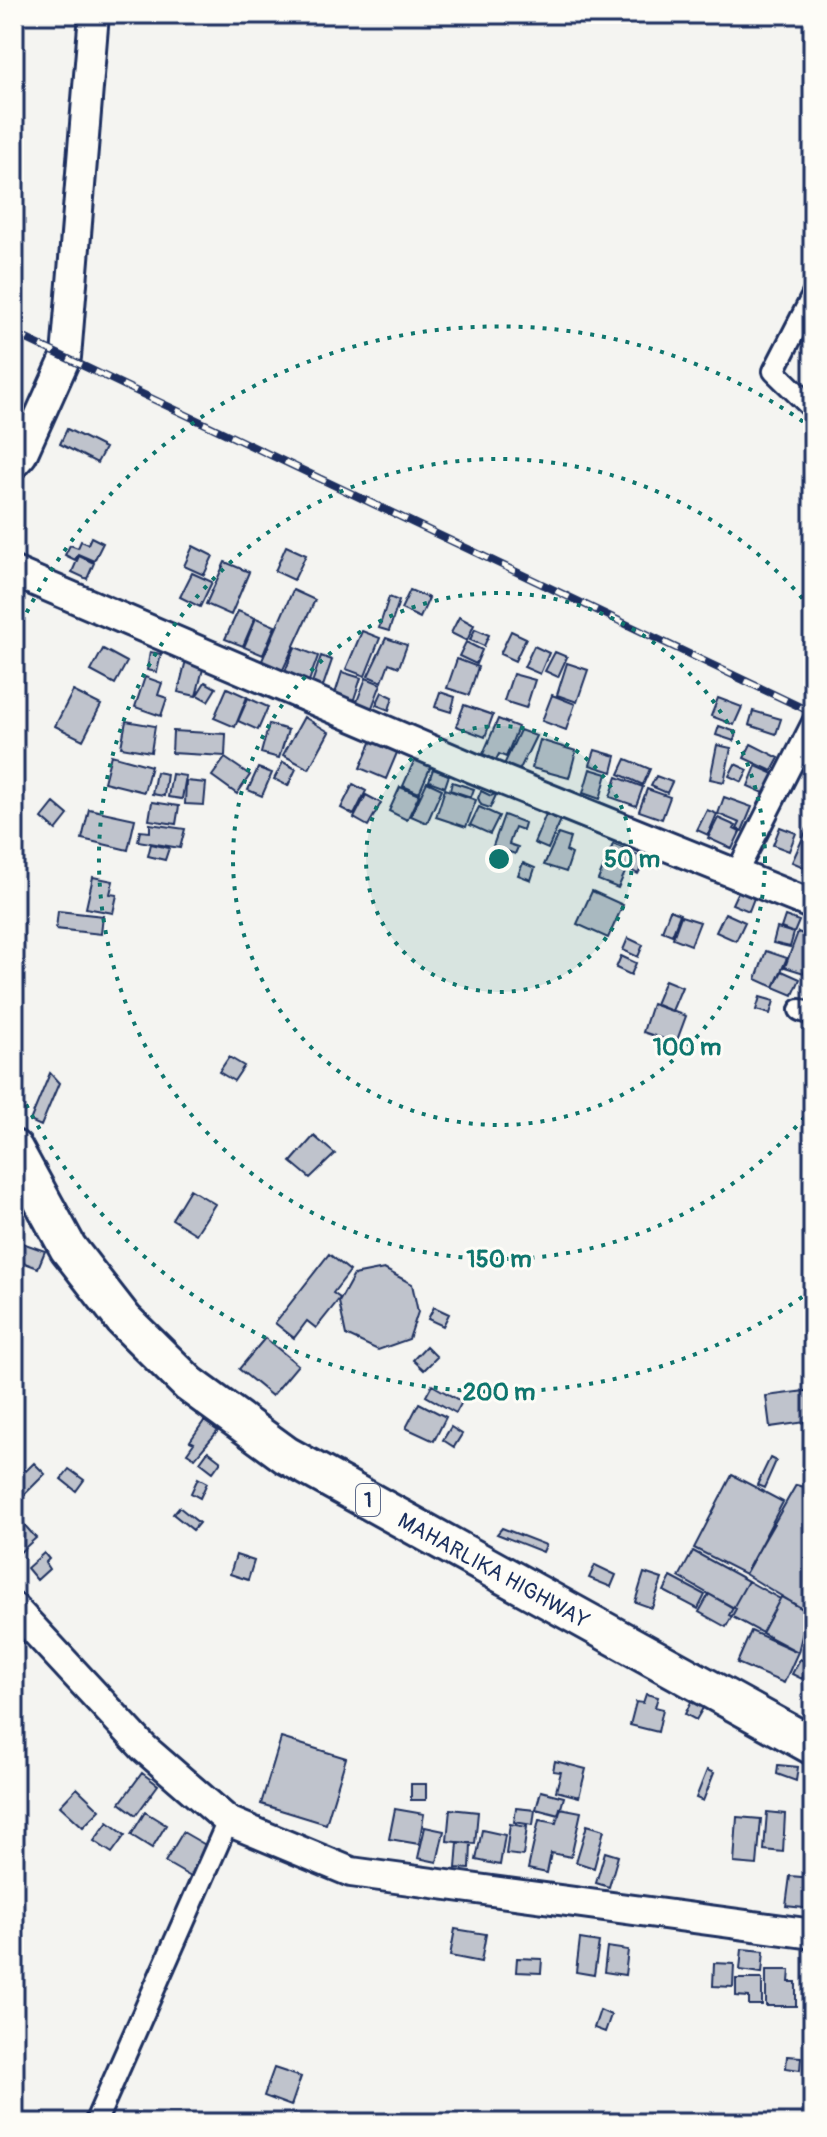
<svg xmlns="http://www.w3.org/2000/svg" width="827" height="2137" font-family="Pangolin,sans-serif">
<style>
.building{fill:#bfc3cc;stroke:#1b2f5e;stroke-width:2}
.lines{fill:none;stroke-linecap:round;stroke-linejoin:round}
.street-casing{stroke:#1b2f5e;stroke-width:26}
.secondary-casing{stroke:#1b2f5e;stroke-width:34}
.highway-casing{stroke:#1b2f5e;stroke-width:42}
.street{stroke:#fdfcf7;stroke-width:20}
.secondary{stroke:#fdfcf7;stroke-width:28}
.highway{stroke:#fdfcf7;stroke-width:36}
.rail-casing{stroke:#1b2f5e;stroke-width:8}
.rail{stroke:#fdfcf7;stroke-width:5;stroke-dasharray:15;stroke-linecap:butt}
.ring{fill:none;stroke:#0f766e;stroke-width:4;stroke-dasharray:4 8}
.labels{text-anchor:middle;stroke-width:6;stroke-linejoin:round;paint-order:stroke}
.shield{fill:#fdfcf7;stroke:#5f6c8c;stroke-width:2}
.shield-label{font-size:20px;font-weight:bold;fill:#1b2f5e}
.street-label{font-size:22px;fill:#1b2f5e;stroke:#fdfcf7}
.centre{fill:#0f766e;stroke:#fdfcf7;stroke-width:4}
.ring-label{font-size:24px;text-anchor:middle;font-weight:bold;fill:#0f766e;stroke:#fdfcf7;stroke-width:6;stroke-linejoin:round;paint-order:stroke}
</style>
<rect width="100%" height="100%" fill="#f4f4f1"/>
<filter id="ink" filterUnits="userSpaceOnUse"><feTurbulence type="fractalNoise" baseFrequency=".0125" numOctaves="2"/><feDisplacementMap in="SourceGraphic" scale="16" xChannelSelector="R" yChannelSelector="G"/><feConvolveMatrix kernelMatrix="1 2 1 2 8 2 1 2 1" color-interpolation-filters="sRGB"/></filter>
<g filter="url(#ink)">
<!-- building -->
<path class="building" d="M67 429 105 448 97 463 60 444Z
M91 537 103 543 94 561 78 554 75 560 65 555 70 545 78 548 81 541 88 544Z
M193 546 213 556 204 575 184 566Z
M286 546 306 555 294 580 275 571Z
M79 556 94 563 87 579 72 572Z
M225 562 249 572 231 615 206 604Z
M192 573 212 582 200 607 180 597Z
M293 590 315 600 281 674 260 665Z
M410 590 429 598 420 618 401 609Z
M389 597 399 601 389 631 379 628Z
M238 611 255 618 243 646 225 639Z
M459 617 474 625 467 641 451 633Z
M256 618 275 626 263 655 244 647Z
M475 629 489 635 484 646 470 640Z
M362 631 380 638 365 676 346 669Z
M511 631 526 638 515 661 500 654Z
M386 638 407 645 399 667 389 663 382 682 368 676Z
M466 642 482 650 476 664 459 656Z
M534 646 549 653 540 674 524 667Z
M295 647 318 656 308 684 284 674Z
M103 649 127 662 115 684 91 671Z
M150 652 161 654 157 672 147 670Z
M555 652 567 657 558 677 545 671Z
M321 656 332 660 321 692 310 689Z
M457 659 478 667 469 695 447 688Z
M186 660 204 665 196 696 178 692Z
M567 663 588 670 577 702 557 695Z
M342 672 361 678 352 705 333 700Z
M513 674 535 680 526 708 504 701Z
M145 677 162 683 158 695 167 698 161 716 135 707Z
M366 678 381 684 371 710 356 704Z
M205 682 216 688 208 701 197 695Z
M227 688 247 697 235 727 214 718Z
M73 691 101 705 83 740 55 726Z
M382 692 393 697 389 710 376 705Z
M440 692 455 697 451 712 435 707Z
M552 695 575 704 566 730 542 721Z
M248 698 268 707 258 730 238 721Z
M718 698 742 707 734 725 711 716Z
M464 705 493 715 485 737 456 726Z
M753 711 781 719 776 734 749 725Z
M304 717 329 732 309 769 283 755Z
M498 719 518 727 506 757 499 754 496 760 483 754Z
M126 721 155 726 151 752 121 747Z
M269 724 288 730 279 758 261 753Z
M719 726 736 732 734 741 716 735Z
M520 730 536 736 518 773 503 767Z
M173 731 226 734 225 756 172 753Z
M373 738 399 748 386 779 360 768Z
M540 740 576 751 569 778 532 768Z
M751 744 779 758 772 771 744 758Z
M717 745 731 748 724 782 710 779Z
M595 750 616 756 612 772 590 765Z
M111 755 151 766 144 792 104 782Z
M225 758 250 775 237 794 212 776Z
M415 759 431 766 419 793 403 786Z
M626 759 650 769 643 785 619 774Z
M283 762 296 769 288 786 274 779Z
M735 764 748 770 742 782 729 776Z
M756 766 774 774 766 794 748 786Z
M258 768 272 773 262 796 248 790Z
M433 769 449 775 445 787 429 781Z
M590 769 607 774 600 799 583 793Z
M156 772 167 774 164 796 152 794Z
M172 774 186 776 182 799 168 797Z
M656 776 672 782 667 793 651 786Z
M617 777 643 787 636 806 610 797Z
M186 781 206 783 204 805 185 804Z
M427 782 442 789 427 823 411 816Z
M452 782 474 789 471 797 450 790Z
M353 784 366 791 354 815 341 808Z
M400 787 419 795 407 820 389 811Z
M445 789 476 800 466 827 436 817Z
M647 789 670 797 662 819 639 811Z
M481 791 491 796 497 793 490 808 481 805 478 798Z
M366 795 381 803 368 826 354 818Z
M724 797 752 807 742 831 737 829 740 823 718 814Z
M152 802 179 806 176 824 149 820Z
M54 803 68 815 56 830 42 818Z
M479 807 499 816 490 834 470 825Z
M89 809 135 819 128 850 82 839Z
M707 810 717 814 708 835 697 830Z
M546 814 561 820 548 849 534 843Z
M504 815 525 823 523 830 515 827 509 844 518 847 515 854 493 846Z
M718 818 736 826 734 829 740 832 732 849 708 838Z
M150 824 185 829 180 848 138 841 140 831 150 832Z
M780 827 796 833 789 851 773 845Z
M807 829 813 831V871L792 862Z
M558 834 570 838 566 851 572 854 566 872 544 865Z
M151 844 169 848 165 860 148 856Z
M613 844 634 853 618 888 598 880Z
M636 854 646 859 638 874 629 869Z
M523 863 535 868 531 880 518 875Z
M93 877 113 881 110 894 117 895 113 913 86 908Z
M592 891 623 905 608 938 577 924Z
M738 891 754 898 749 911 732 904Z
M670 910 680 914 672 935 662 931Z
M58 911 103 916 101 934 56 929Z
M725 913 745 922 736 941 716 932Z
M681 916 700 922 691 945 673 938Z
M785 916 799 921 794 933 781 928Z
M777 928 794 933 790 947 773 943Z
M798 932 813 938 804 973 785 967Z
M628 938 643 945 638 957 623 950Z
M766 951 787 958 774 987 756 979Z
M621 956 636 963 631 975 616 968Z
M782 971 800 979 793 995 774 987Z
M665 980 682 987 672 1011 655 1004Z
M760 997 774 1001 770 1014 756 1010Z
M652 1004 686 1016 676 1043 643 1032Z
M229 1057 244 1066 234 1081 219 1072Z
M50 1073 59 1083 41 1126 30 1121Z
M314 1136 335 1154 310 1178 291 1162Z
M190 1189 215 1204 196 1234 172 1219Z
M14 1240 45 1251 38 1268 14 1259Z
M329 1254 350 1271 333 1293 340 1298 316 1328 307 1321 294 1338 275 1323Z
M384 1269 412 1284 418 1312 409 1339 378 1350 346 1335 339 1302 354 1275Z
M434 1307 449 1314 443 1326 428 1319Z
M265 1338 298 1365 272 1396 239 1369Z
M426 1346 437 1357 424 1370 413 1360Z
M432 1385 462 1402 456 1413 426 1396Z
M813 1390V1421L770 1427 766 1396Z
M419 1403 446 1417 434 1441 406 1428Z
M204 1421 218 1431 195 1458 187 1453 194 1443 190 1441Z
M451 1427 462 1434 454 1447 443 1440Z
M208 1451 221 1461 213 1472 200 1462Z
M770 1458 776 1461 764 1488 757 1485Z
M34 1463 45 1474 21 1498 14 1490V1469L19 1465 26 1471Z
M69 1469 84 1480 76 1491 61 1479Z
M732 1475 783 1502 745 1574 694 1548Z
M198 1478 207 1483 200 1498 191 1493Z
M796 1485 813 1489V1594L808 1612 745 1574Z
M179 1507 199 1523 193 1530 173 1514Z
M21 1521 36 1538 17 1555 14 1527Z
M502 1528 546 1545 543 1552 497 1534Z
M693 1551 748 1581 733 1608 679 1577Z
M44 1553 49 1559 45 1563 49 1569 37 1580 27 1568Z
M236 1555 254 1561 248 1580 230 1574Z
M595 1565 616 1575 611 1587 589 1578Z
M644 1573 662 1579 652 1608 635 1602Z
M671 1577 705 1595 698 1609 664 1591Z
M748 1581 780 1599 762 1633 729 1615Z
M709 1594 736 1609 726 1627 699 1612Z
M781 1597 808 1612 798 1652 762 1633Z
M751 1631 798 1652 784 1683 737 1663Z
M800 1659 809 1663 802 1679 792 1674Z
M646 1694 658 1697 655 1707 663 1709 658 1732 630 1725 636 1702 643 1703Z
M691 1702 703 1708 696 1720 685 1714Z
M281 1738 346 1758 326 1824 261 1804Z
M555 1761 586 1769 579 1797 556 1791 561 1772 553 1771Z
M778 1765 798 1767 796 1781 777 1774Z
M707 1770 714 1773 703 1801 696 1798Z
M142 1773 158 1785 136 1815 120 1803Z
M411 1784H426V1800H411Z
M77 1788 100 1810 83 1827 60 1806Z
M541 1791 564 1797 559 1815 536 1809Z
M516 1808 535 1810 533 1825 514 1822Z
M560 1808 581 1812 571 1857 551 1853 547 1873 528 1869 539 1820 556 1823Z
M395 1809 424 1814 419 1844 389 1839Z
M450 1809 478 1812 475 1844 447 1841Z
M145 1812 166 1825 152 1848 131 1835Z
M767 1812 785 1814 783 1852 764 1850Z
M737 1817 761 1819 757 1865 734 1863Z
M108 1822 125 1835 112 1853 94 1841Z
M510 1824 527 1827 523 1856 506 1854Z
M587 1825 604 1830 594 1868 576 1862Z
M425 1827 444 1831 437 1862 418 1858Z
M482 1830 505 1835 500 1865 476 1860Z
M183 1832 209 1847 191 1877 165 1862Z
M458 1842 471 1843 470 1869 456 1868Z
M605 1852 618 1856 609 1887 596 1883Z
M790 1876 813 1878V1909L786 1906Z
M455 1929 486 1934 481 1962 450 1956Z
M580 1939 599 1942 594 1975 576 1972Z
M607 1947 628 1950 625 1975 604 1972Z
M742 1949 764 1951 762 1973 740 1970Z
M517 1958 542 1959 541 1973 516 1972Z
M714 1963 734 1964 733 1987 713 1986Z
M766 1970H790L789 1982H796V2006H766Z
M736 1979H762V2005H749V1997L736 1996Z
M600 2010 611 2015 605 2032 594 2028Z
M787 2056 801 2057 800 2070 786 2068Z
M274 2068 301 2077 291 2106 264 2096Z"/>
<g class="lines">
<!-- street casing -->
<g class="street-casing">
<path id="street" d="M813 295 774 371 813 409
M736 874 813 722
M800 1010 813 1015
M95 2123 228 1821"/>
</g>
<!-- secondary casing -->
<g class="secondary-casing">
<path id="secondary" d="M14 464 22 455 66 357 94 14
M14 572 473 768 813 905
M14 1608 144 1748 228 1821 351 1872 813 1934"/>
</g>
<!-- highway casing -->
<g class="highway-casing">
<path id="highway" d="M14 1149 68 1248 124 1320 189 1384 286 1455 813 1746"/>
</g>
<!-- street -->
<use href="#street" class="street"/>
<!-- secondary -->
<use href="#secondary" class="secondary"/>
<!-- highway -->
<use href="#highway" class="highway"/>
<!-- rail casing -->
<g class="rail-casing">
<path id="rail" d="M14 333 813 713"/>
</g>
<!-- rail -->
<use href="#rail" class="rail"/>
</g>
</g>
<!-- distance rings -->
<circle cx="499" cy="859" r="133" fill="#0f766e" fill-opacity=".12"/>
<g class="ring">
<circle cx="499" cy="859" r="133"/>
<circle cx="499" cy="859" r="266"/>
<path d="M812 1108A400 400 0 1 1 812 610"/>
<path d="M812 1290A533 533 0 0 1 16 1084M16 634A533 533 0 0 1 812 428"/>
</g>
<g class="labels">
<!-- shield labels -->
<rect class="shield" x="356" y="1484" width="24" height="32" rx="6"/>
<g class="shield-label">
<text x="368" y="1507">1</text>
</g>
<!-- street labels -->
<g class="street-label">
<text transform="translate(494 1570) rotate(29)" y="8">MAHARLIKA HIGHWAY</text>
</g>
</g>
<circle cx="499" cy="859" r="12" class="centre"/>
<g class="ring-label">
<text x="632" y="867">50 m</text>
<text x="687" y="1055">100 m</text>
<text x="499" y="1267">150 m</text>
<text x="499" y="1400">200 m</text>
</g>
<!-- margin -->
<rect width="827" height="2137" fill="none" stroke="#fdfcf7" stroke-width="48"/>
<rect x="24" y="24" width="779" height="2089" fill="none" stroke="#1b2f5e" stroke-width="3" filter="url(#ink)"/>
</svg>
